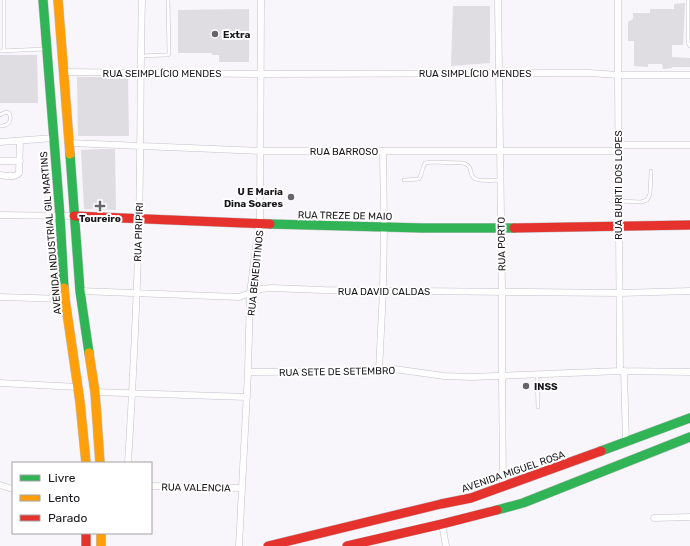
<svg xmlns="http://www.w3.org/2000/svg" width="690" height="546" font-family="Rubik,sans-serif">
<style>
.building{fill:#dfdde1}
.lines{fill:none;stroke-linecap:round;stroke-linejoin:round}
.lane-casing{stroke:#c4c2c7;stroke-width:4}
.street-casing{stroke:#c4c2c7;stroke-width:7}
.fast-casing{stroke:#c4c2c7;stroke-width:10}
.slow-casing{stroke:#c4c2c7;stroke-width:10}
.jam-casing{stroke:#c4c2c7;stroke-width:10}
.lane{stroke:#fefefe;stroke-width:3}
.street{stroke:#fefefe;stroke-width:6}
.fast{stroke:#30b455;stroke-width:9}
.slow{stroke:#ff9f0a;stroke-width:9}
.jam{stroke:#e5322d;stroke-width:9}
.poi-dot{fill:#676569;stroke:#fff;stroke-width:1.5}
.labels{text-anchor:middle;stroke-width:4;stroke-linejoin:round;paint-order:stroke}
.poi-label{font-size:10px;font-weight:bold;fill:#19171b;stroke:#fff;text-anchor:start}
.street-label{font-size:10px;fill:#19171b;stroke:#fff}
</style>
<rect width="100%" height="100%" fill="#f8f5fb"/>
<!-- building -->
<path class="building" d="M685 3 683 45H672V57L690 58V67H672V68L663 69 662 64H648V67L634 66V41H628V22L633 19V13H650V9H674V4Z
M453 6H490V63L451 66Z
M249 9V62H219V55H212V53H178V10Z
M0 55H37L38 103H0Z
M77 77H128L129 136H78Z
M102 149H115L116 210 84 209 81 150Z"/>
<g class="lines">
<!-- lane casing -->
<g class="lane-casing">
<path id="lane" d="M4 0V50
M688 0V43L690 46
M0 51 45 49
M141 56 164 55H168L169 53 168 0
M0 115 6 112 9 113C13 121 8 126 0 126
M404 180 419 179C422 174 422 168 425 163L431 162 463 163C474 166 468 173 474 178 477 182 495 180 500 180
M619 201 641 202 647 200 650 194 651 171
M537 374 538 407"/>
</g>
<!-- street casing -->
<g class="street-casing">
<path id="street" d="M498 0 502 291V375L503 487
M618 0V75L620 371
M64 72 260 74 559 73H589L618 75H690
M0 142 54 138
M70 143 260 151H618
M618 145H690
M0 161H20
M0 175C6 176 15 178 19 173L20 141
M0 215 74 216
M80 291 239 297 261 289 271 288 323 290 619 293 690 291
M0 297 65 299
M379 371 383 290 384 227 383 151
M624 371 626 442
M248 372 379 371 394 369 444 376 471 377 620 371 690 372
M0 383 78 387
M95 392 247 397
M128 463C133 381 137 300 139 218 141 145 140 73 142 0
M0 485 13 489
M151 486 242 488
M654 518 690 517
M442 524 446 546
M239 546 248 372 250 293 260 217 261 0"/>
</g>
<!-- fast casing -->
<g class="fast-casing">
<path id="fast" d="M43 0 60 216 64 288
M70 154 80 291 89 353
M270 224 422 228H514
M601 451 690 418
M497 510 523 503 690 437"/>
</g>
<!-- slow casing -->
<g class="slow-casing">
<path id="slow" d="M58 0 70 154
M64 288 65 299 80 402 86 463
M89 353 95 392 100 463
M101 533V546"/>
</g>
<!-- jam casing -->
<g class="jam-casing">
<path id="jam" d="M74 216 270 224
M514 228 690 225
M86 533V546
M268 546 441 504 471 498 601 451
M347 546 442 524 497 510"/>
</g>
<!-- lane -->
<use href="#lane" class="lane"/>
<!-- street -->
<use href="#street" class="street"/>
<!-- fast -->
<use href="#fast" class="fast"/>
<!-- slow -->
<use href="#slow" class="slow"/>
<!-- jam -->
<use href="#jam" class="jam"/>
</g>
<!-- markers -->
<g class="poi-dot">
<circle cx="215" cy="34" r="4"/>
<circle cx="291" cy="197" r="4"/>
<path d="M98 200h4v4h4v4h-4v4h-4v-4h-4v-4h4z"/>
<circle cx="526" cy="386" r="4"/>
</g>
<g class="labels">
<!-- poi labels -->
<g class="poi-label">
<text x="223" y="38">Extra</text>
<text x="283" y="195" text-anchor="end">U E Maria<tspan x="283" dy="12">Dina Soares</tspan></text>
<text x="100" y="222" text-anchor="middle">Toureiro</text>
<text x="534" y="390">INSS</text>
</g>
<!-- street labels -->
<g class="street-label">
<text x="162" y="77">RUA SEIMPLÍCIO MENDES</text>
<text x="475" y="77">RUA SIMPLÍCIO MENDES</text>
<text x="344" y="155">RUA BARROSO</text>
<text transform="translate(618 185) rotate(-90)" y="4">RUA BURITI DOS LOPES</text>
<text transform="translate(345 215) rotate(1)" y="4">RUA TREZE DE MAIO</text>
<text transform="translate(138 232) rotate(-88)" y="4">RUA PIRIPIRI</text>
<text transform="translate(50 233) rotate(-95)" y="4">AVENIDA INDUSTRIAL GIL MARTINS</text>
<text transform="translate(501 244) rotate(-91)" y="4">RUA PORTO</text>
<text transform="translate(255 273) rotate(-84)" y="4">RUA BENEDITINOS</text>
<text x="384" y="295">RUA DAVID CALDAS</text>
<text transform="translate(337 371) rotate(-1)" y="4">RUA SETE DE SETEMBRO</text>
<text transform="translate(513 471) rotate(-19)" y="4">AVENIDA MIGUEL ROSA</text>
<text transform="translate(196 487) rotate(1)" y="4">RUA VALENCIA</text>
</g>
</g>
<!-- legend -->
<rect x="12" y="462" width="140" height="72" fill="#ffffff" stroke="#a3a2a4"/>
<rect x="20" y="475" width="20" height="6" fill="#30b455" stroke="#a3a2a4"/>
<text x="48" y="482" font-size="12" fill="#19171b">Livre</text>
<rect x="20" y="495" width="20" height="6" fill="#ff9f0a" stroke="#a3a2a4"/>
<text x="48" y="502" font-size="12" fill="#19171b">Lento</text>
<rect x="20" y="515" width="20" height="6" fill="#e5322d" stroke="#a3a2a4"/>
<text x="48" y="522" font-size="12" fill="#19171b">Parado</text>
</svg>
